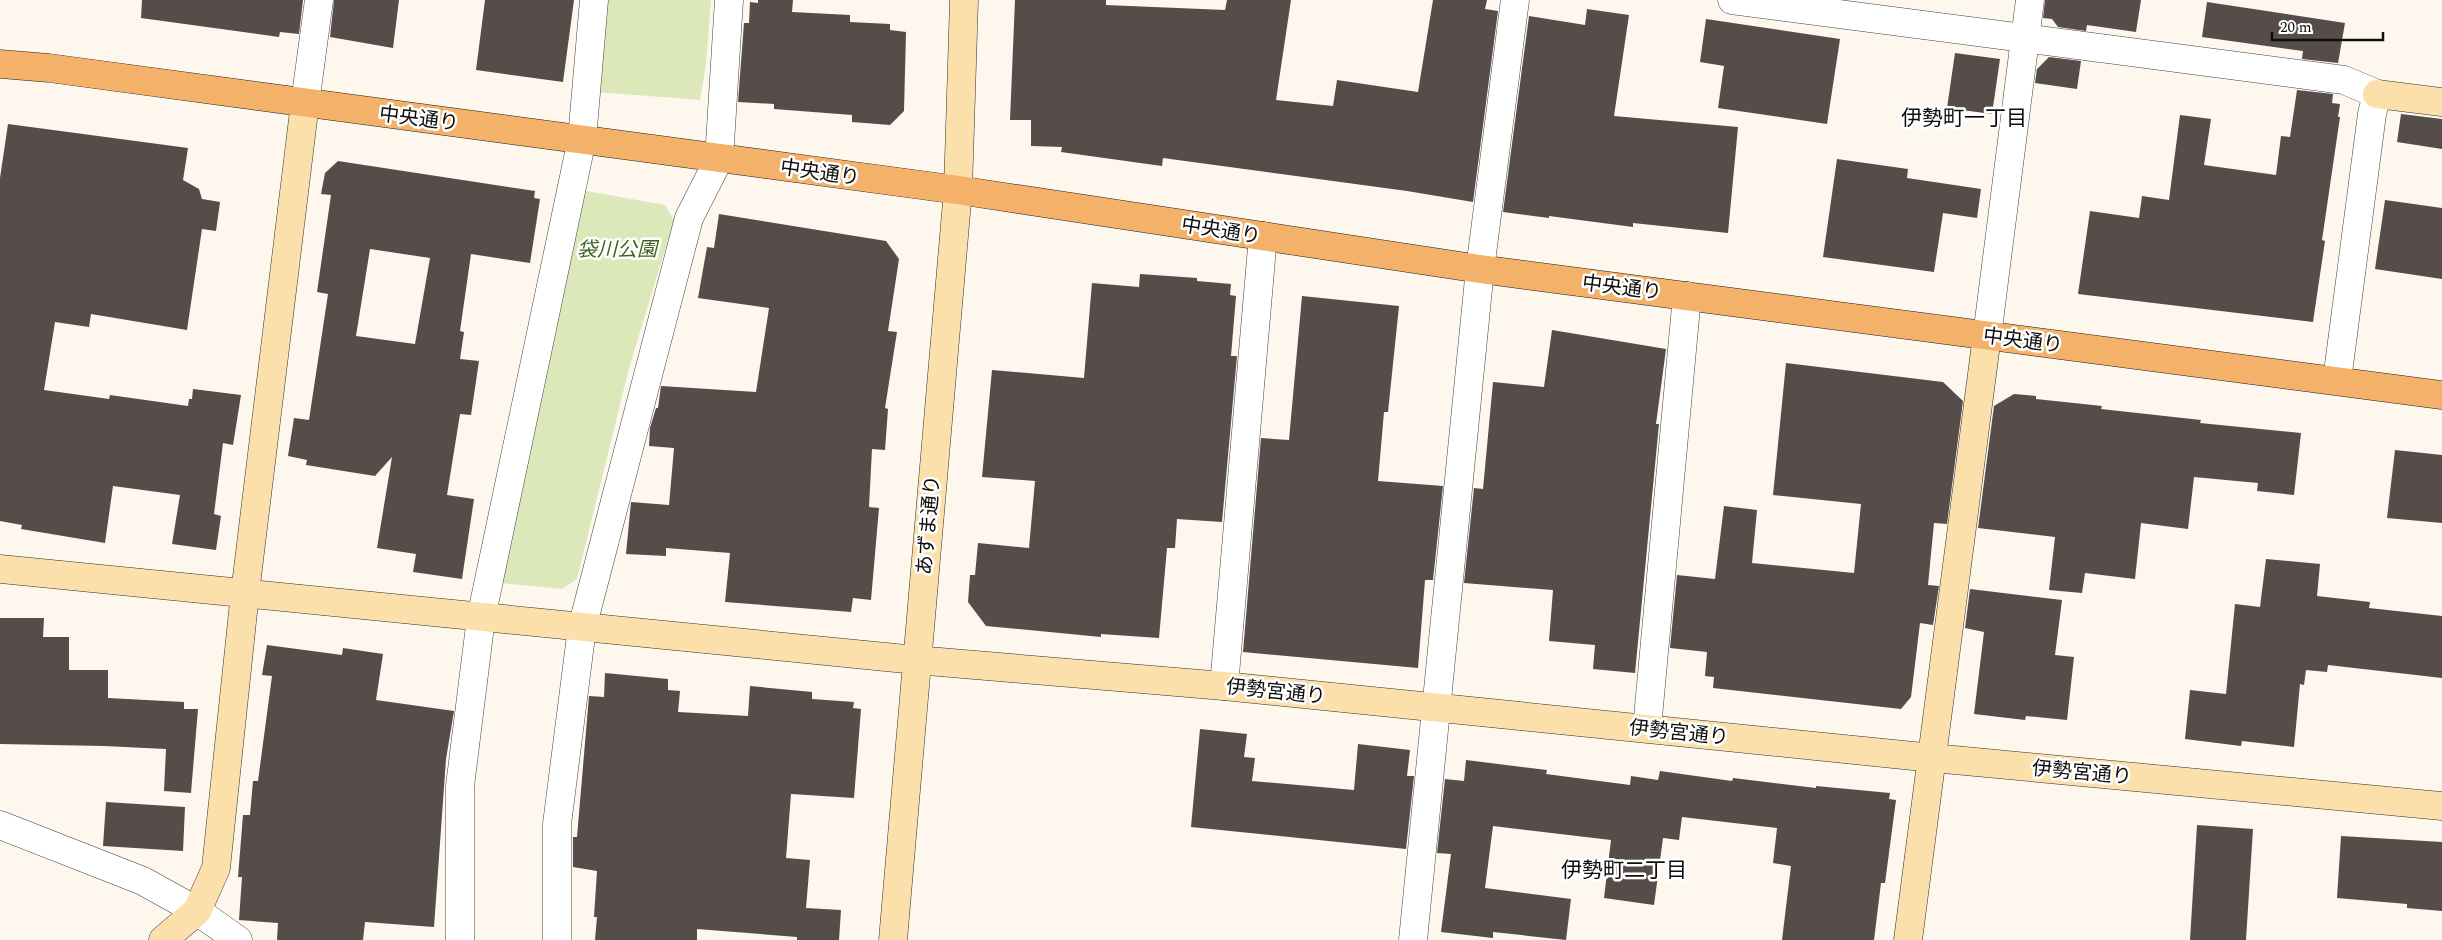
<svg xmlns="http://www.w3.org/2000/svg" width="2442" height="940" font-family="Spectral,'Noto Sans JP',serif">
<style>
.green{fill:#dce8b9}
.building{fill:#564c4a;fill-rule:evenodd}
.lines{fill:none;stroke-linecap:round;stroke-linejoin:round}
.street-casing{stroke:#404040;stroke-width:29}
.secondary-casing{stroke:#2f2f2f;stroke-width:29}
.primary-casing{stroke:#1e1e1e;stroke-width:29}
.street{stroke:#fff;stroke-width:28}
.secondary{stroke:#fce0ac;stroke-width:28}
.primary{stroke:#f3b16a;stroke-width:28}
.labels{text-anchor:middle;stroke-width:5;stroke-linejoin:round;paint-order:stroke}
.street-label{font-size:20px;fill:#0d0d0d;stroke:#fff}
.park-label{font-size:20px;font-style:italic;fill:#3e6320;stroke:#fff}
.neighbourhood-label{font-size:21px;fill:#0d0d0d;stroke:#fff}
</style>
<rect width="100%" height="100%" fill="#fef7ee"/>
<!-- green -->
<path class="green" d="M606 0H711L706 64 700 100 597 92Z
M581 190 665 205 674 220 629 368 577 579 562 589 501 583Z"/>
<!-- building -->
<path class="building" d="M142 0H303L299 34 280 32 279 37 141 18Z
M334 0H399L393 48 330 37Z
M485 0H574L563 82 476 70Z
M758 0H793L792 12 850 15V22L890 24V30L906 32 904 111 890 125 852 122V115L774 109V104L738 102 744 23H749L750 2 758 3Z
M1015 0H1106V5L1225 10 1227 0H1291L1276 100 1333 106 1337 80 1418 92 1433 0H1487L1485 9 1498 11 1473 202 1407 191 1163 158 1162 166 1061 152 1062 147 1031 146V120H1010Z
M2045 0H2141L2136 32 2087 25 2086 31 2058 27 2052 19 2043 18Z
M2207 2 2345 23 2338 63 2302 59 2303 51 2202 37Z
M1587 9 1629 15 1614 116 1738 127 1728 233 1633 223V227L1549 216V218L1503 212 1529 16 1585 25Z
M1706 19 1840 39 1827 124 1718 108 1724 66 1700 62Z
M1955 53 2000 59 1992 114 1947 108Z
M2049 57 2081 61 2077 89 2035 83 2037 69Z
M2297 90 2333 94 2332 103 2340 104 2338 117H2340L2322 240 2325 241 2313 322 2078 294 2090 211 2139 218 2142 196 2169 200 2180 115 2211 119 2204 165 2276 175 2281 136 2290 137Z
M2401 114 2442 119V149L2397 142Z
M8 124 188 148 183 180 199 189 202 199 220 202 216 231 202 229 187 330 91 314 89 327 55 322 44 390 109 399 110 395 188 406 189 399H192L193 389 241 395 233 445 223 443 214 514 221 516 216 550 172 544 180 495 113 486 105 543 21 529 22 525 0 521V178Z
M1837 159 1908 169 1907 178 1981 189 1977 218 1943 213 1934 272 1823 257Z
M338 161 535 191 534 198 540 199 530 263 471 254 460 331 464 332 460 359 479 361 471 415 460 414 447 495 474 499 462 579 413 572 416 554 377 548 392 457 375 476 306 465 307 460 288 456 294 418 309 420 328 294 317 292 331 195 321 194 325 173ZM370 249 430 258 415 344 356 336Z
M2385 200 2442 208V279L2375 269Z
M719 214 886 241 899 259 888 331 897 332 885 408 888 409 885 450 872 449 869 507 879 508 871 600 853 598 851 612 725 602 730 553 666 548V556L626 554 631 502 669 505 674 448 649 446 650 428 656 408H658L661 386 756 392 769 308 698 298 707 247 714 248Z
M1140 274 1197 278V281L1231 284 1230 295 1236 296 1231 356H1237L1222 522 1177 519 1175 548H1167L1159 638 1101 634V637L986 626 968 602 970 575H975L978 543 1029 548 1035 481 982 477 992 370 1084 378 1092 283 1139 287Z
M1302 296 1399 306 1388 412H1384L1378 481 1443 486 1433 580H1425L1418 668 1243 652 1261 438 1289 440Z
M1552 330 1666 349 1656 424H1659L1635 673 1593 669 1595 645 1549 641 1553 590 1464 583 1474 488 1483 489 1493 382 1544 387Z
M1786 363 1943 382 1963 401 1947 524 1934 523 1928 585 1939 586 1933 625 1920 623 1911 697 1901 709 1713 688 1714 677 1705 676 1707 652 1670 648 1677 575 1715 579 1724 506 1757 510 1752 563 1854 573 1861 504 1773 495Z
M2014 394 2036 396V399L2102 406 2101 409 2201 420 2200 423 2301 433 2294 495 2257 491 2258 483 2194 477 2188 529 2141 523 2135 579 2085 573 2082 593 2049 590 2055 537 1978 528 1994 406Z
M2395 450 2442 455V523L2387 518Z
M2266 559 2320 564 2317 596 2370 602 2369 608 2442 616V678L2328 665 2327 672 2306 670 2304 685 2300 684 2294 747 2242 741 2241 746 2185 739 2190 690 2226 694 2235 604 2260 607Z
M1970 589 2062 600 2055 655 2074 657 2067 720 2026 716 2025 720 1974 714 1984 632 1965 628Z
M0 618H44L43 637H69V670H108V698L184 702V709H198L191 793 164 791 166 749 104 746 0 744Z
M267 645 342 655 343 648 383 654 376 700 454 711 446 759 434 927 365 922 363 940H277L278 923 239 920 242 877H238L243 815H250L253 781H258L272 676 262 675Z
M605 673 668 679V690L680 691 678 712 748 716 750 686 812 692V699L854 702 853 708 861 709 854 798 791 794 786 858 810 860 806 908 841 910 839 940H797V937L697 929V940H595L597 917H594L597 871 573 867V837H577L589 696 604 697Z
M1200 729 1247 734 1244 757 1255 758 1252 781 1354 790 1358 744 1410 750 1407 776H1414L1406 849 1191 827Z
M1466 760 1547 770 1546 774 1630 785 1631 776 1658 780 1660 771 1732 781 1733 778 1816 788V786L1890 793 1889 799 1896 800 1885 883H1881L1874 940H1782L1791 866 1773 863 1777 828 1682 817 1679 840 1663 838 1654 905 1604 898 1611 840 1493 826 1485 888 1571 899 1566 940 1493 932V938L1441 932 1451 854 1437 853 1445 779 1464 781Z
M106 802 185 807 183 851 103 846Z
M2197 825 2253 829 2246 940H2190Z
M2341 836 2442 842V911L2407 908V904L2337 898Z"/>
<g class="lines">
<!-- street casing -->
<g class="street-casing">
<path id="street" d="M1732 0 2344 80 2377 94 2372 114 2337 380
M305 103 319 0
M1987 336 2030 0
M1224 686 1263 236
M1647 728 1687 296
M0 825 143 881 197 911 238 940
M460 940V786L481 618 582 139 594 0
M557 940V824L582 628 689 218 719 159 729 0
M1413 940 1480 269 1515 0"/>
</g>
<!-- secondary casing -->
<g class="secondary-casing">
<path id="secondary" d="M2377 94 2442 102
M0 569 916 660 1224 686 1933 758 2442 806
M163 940 197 911 216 868 245 593 305 103
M893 940 958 190 964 0
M1908 940 1987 336"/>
</g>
<!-- primary casing -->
<g class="primary-casing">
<path id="primary" d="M0 64 49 68 958 190 1480 269 2442 395"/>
</g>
<!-- street -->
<use href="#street" class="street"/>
<!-- secondary -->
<use href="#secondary" class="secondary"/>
<!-- primary -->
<use href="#primary" class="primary"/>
</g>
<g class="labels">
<!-- street labels -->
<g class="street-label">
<text transform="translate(419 118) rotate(7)" y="7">中央通り</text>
<text transform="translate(820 172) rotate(8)" y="7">中央通り</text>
<text transform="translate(1221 230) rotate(9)" y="7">中央通り</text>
<text transform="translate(1622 287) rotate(7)" y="7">中央通り</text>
<text transform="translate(2023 340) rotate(7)" y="7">中央通り</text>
<text transform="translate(928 525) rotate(-85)" y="7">あずま通り</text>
<text transform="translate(1276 691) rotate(6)" y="7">伊勢宮通り</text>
<text transform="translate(1679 732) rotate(6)" y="7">伊勢宮通り</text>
<text transform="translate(2082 772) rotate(5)" y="7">伊勢宮通り</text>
</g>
<!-- park labels -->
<g class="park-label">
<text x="617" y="256">袋川公園</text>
</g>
<!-- neighbourhood labels -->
<g class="neighbourhood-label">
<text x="1964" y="125">伊勢町一丁目</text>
<text x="1624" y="877">伊勢町二丁目</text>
</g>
</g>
<!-- scale -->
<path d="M2272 32v8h111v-8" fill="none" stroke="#0d0d0d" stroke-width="2.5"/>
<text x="2280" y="32" font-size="15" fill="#0d0d0d" stroke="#ffffff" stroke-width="4" paint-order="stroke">20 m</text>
</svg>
